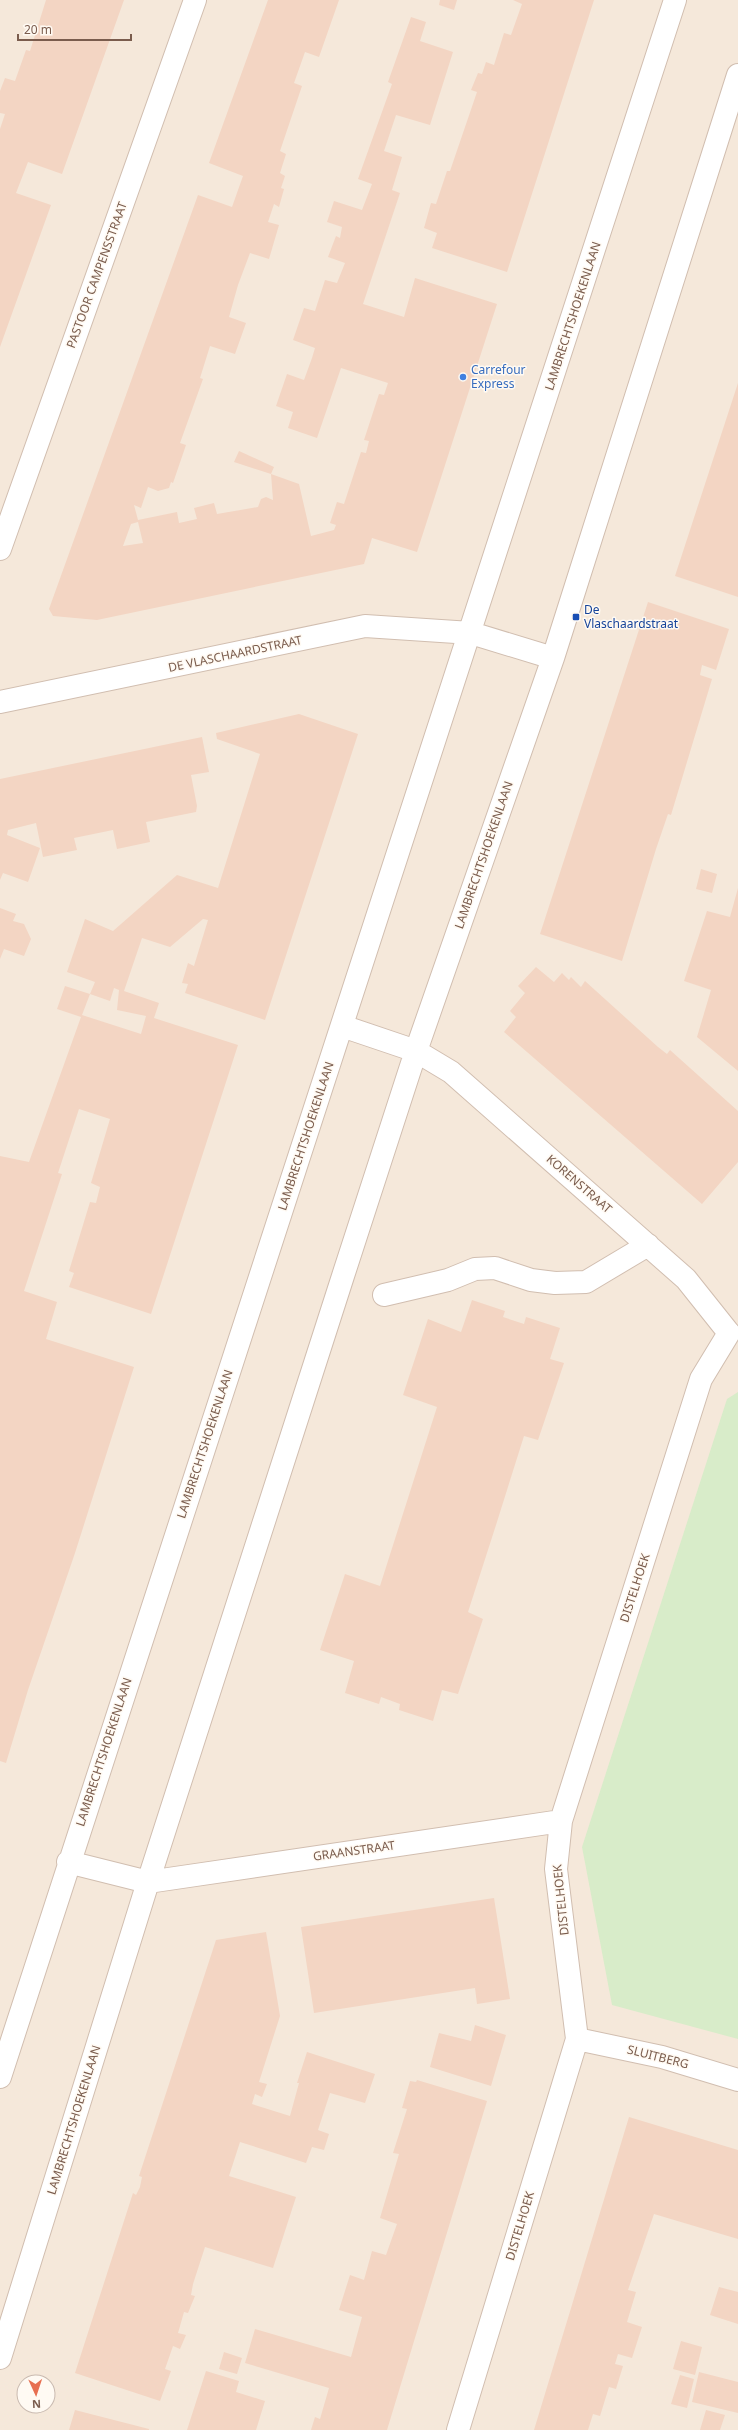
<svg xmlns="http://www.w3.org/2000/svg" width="738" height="2430" font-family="'Noto Sans',sans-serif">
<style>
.residential{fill:#f5e8da;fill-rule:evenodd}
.green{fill:#d8ecc9}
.building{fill:#f3d5c3;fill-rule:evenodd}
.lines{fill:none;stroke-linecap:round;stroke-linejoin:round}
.minor-casing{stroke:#d1beb0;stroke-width:24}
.minor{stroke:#fff;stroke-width:22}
.shop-dot{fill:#3f7fe0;stroke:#fffaf3;stroke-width:1.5}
.transit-dot{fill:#1a4fb4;stroke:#fffaf3;stroke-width:1.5}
.labels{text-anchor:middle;stroke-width:3;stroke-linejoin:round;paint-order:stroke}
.street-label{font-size:12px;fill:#7a5c4d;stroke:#fffaf3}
.shop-label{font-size:12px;fill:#366cbe;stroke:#fffaf3;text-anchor:start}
.transit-label{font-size:12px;fill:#164399;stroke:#fffaf3;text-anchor:start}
</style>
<rect width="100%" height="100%" fill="#fdf6ec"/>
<!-- residential -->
<path class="residential" d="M0 0H738V2430H0ZM24 2382H48V2406H24Z"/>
<!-- green -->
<path class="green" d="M738 1392V2039L612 2005 582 1847 727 1399Z"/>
<!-- building -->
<path class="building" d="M46 0H124L62 174 28 162 16 193 51 205 0 347V129L5 114 0 113V91L5 78 15 81 26 50 30 51Z
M268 0H339L319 57 305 52 294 83 302 86 280 151 286 154 280 173 285 176 281 188 284 189 279 207 274 204 268 222 279 225 269 259 250 253 238 285 229 317 246 323 235 354 210 346 200 378 203 379 180 443 186 445 173 483 171 482 169 488 158 491 148 487 141 508 134 505 138 520 177 512 179 523 197 519 194 508 214 503 217 514 258 507 261 499 266 497 273 500 271 474 234 462 239 451 274 467 271 474 299 484 311 536 334 530 336 525 330 523 337 502 344 504 361 452 366 453 369 441 364 440 379 394 384 395 388 383 341 368 317 438 288 428 293 412 276 406 287 374 304 380 312 358 315 348 293 340 304 308 315 311 325 280 337 283 345 263 328 257 336 236 340 238 342 227 327 222 334 201 362 210 372 184 358 179 392 84 388 82 411 17 426 22 420 41 453 52 430 125 396 115 384 151 402 157 392 190 400 193 363 304 404 317 415 278 497 304 417 552 372 538 364 564 97 620 53 616 49 609 198 195 232 207 243 176 209 163ZM138 522 143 543 123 546 131 524Z
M440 0H457L454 10 439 5Z
M513 0H594L507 272 432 248 437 233 424 228 431 203 436 204 447 171H450L477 92 471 90 478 73 482 74 486 62 494 65 504 33 511 35 522 4Z
M738 383V597L675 576Z
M648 602 729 629 716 670 702 665 700 675 712 679 671 815 668 814 656 849 622 961 540 934Z
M299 714 358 734 265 1020 185 993 188 984 182 983 188 963 194 966 208 920 203 919 170 947 142 938 124 991 159 1003 154 1018 238 1045 151 1314 69 1287 74 1273 69 1271 90 1202 96 1203 100 1187 91 1183 110 1119 79 1109 58 1173 62 1174 24 1291 57 1302 46 1339 134 1367 75 1553 28 1690 6 1763 0 1761V1156L29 1162 81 1017 57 1009 65 986 90 994 82 1015 141 1034 146 1016 117 1010 119 990 114 988 110 1001 90 994 95 982 67 972 85 919 113 931 177 875 218 888 260 754 217 739 216 733Z
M202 737 209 772 191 775 197 806 196 812 146 822 150 842 117 849 113 830 74 838 77 850 43 857 36 823 8 830 7 835 40 848 28 882 3 873 0 880V779Z
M701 869 717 874 712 893 696 889Z
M738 888V1071L697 1037 711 990 684 981 707 911 730 917Z
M0 908 16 914 13 921 24 924 31 939 24 956 4 949 0 959Z
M536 967 554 982 562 973 569 980 571 977 581 987 585 981 658 1047 667 1054 670 1050 738 1111V1162L702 1204 504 1032 516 1017 510 1011 525 993 518 986Z
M472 1300 505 1311 503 1317 524 1324 526 1317 560 1328 550 1359 564 1363 538 1440 524 1436 496 1525 468 1612 483 1619 458 1694 442 1690 433 1721 399 1710 400 1704 381 1697 379 1704 345 1693 354 1661 320 1650 345 1574 380 1586 437 1407 403 1395 428 1319 461 1332Z
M494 1898 510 1999 477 2004 475 1988 314 2013 301 1927Z
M266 1932 280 2016 259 2082 267 2084 262 2097 255 2094 252 2104 290 2116 299 2083H297L307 2052 375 2074 365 2103 330 2093 318 2130 329 2134 324 2150 312 2147 306 2163 240 2142 229 2176 296 2197 273 2268 205 2247 193 2284 191 2295 195 2296 188 2313 184 2312 178 2333 186 2335 180 2349 173 2346 165 2369 171 2371 160 2401 75 2373 133 2193 136 2195 140 2187 142 2177 139 2176 216 1940Z
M475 2025 506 2035 491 2086 430 2067 439 2033 471 2041Z
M417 2080 487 2101 387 2430H311L315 2417 320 2419 329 2388 245 2363 255 2329 351 2357 362 2317 339 2310 350 2275 364 2280 372 2251 386 2255 397 2224 380 2218 399 2154 393 2153 407 2109 402 2108 410 2081 416 2082Z
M629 2117 738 2150V2239L654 2214 628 2290 636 2292 627 2322 642 2327 632 2358 618 2354 615 2364 623 2366 616 2389 609 2387 600 2416 593 2414 588 2430H534Z
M719 2287 738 2292V2324L710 2315Z
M681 2341 702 2347 695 2375 673 2369Z
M224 2352 242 2358 237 2374 219 2369Z
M206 2371 239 2381 236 2392 265 2401 256 2430H187Z
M699 2372 738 2382V2413L692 2402Z
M680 2375 694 2379 687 2408 671 2404Z
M75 2410 149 2429V2430H69Z
M706 2410 725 2415 720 2430H700Z"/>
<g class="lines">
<!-- minor casing -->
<g class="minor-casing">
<path id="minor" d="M0 549 195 0
M0 702 365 626 471 633 553 658
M342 1026 416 1051 451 1072 686 1279 729 1333
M384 1295 448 1280 475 1269 495 1268 531 1280 555 1283 586 1282 648 1245
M68 1862 148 1882 561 1821
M577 2039 662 2057 738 2080
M0 2077 675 0
M0 2358 148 1882 343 1276 416 1051 553 658 738 75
M458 2430 577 2039 556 1869 561 1821 701 1379 729 1333"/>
</g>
<!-- minor -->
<use href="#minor" class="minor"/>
</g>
<!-- markers -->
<circle class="shop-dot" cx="463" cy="377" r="4"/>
<rect class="transit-dot" x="572" y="613" width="8" height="8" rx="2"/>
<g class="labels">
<!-- street labels -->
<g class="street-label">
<text transform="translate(97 275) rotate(-70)" y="4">PASTOOR CAMPENSSTRAAT</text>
<text transform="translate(573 316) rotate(-72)" y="4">LAMBRECHTSHOEKENLAAN</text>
<text transform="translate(235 654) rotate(-12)" y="4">DE VLASCHAARDSTRAAT</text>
<text transform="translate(484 855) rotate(-71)" y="4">LAMBRECHTSHOEKENLAAN</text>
<text transform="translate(306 1136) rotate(-72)" y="4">LAMBRECHTSHOEKENLAAN</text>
<text transform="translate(579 1184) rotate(41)" y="4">KORENSTRAAT</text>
<text transform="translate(205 1444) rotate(-72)" y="4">LAMBRECHTSHOEKENLAAN</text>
<text transform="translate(635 1588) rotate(-72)" y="4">DISTELHOEK</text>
<text transform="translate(104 1752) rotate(-72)" y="4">LAMBRECHTSHOEKENLAAN</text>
<text transform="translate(354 1851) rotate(-8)" y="4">GRAANSTRAAT</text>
<text transform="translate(561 1900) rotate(-96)" y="4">DISTELHOEK</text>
<text transform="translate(658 2057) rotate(14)" y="4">SLUITBERG</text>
<text transform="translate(74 2120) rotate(-73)" y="4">LAMBRECHTSHOEKENLAAN</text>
<text transform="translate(520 2226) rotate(-73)" y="4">DISTELHOEK</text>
</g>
<!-- shop labels -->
<g class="shop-label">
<text x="471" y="374">Carrefour<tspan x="471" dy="14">Express</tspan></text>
</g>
<!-- transit labels -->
<g class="transit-label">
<text x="584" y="614">De<tspan x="584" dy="14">Vlaschaardstraat</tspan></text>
</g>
</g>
<!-- north arrow -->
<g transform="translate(36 2394) rotate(177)"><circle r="19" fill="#fffaf3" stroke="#cabbb1"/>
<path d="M0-3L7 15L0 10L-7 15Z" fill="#e76f51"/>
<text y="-6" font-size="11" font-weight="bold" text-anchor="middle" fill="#7a5c4d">N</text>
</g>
<!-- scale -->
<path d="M18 34v6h113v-6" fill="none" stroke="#7a5c4d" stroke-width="2"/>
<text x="24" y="34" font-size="12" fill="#7a5c4d" stroke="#fffaf3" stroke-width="3" paint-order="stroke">20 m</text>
</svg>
